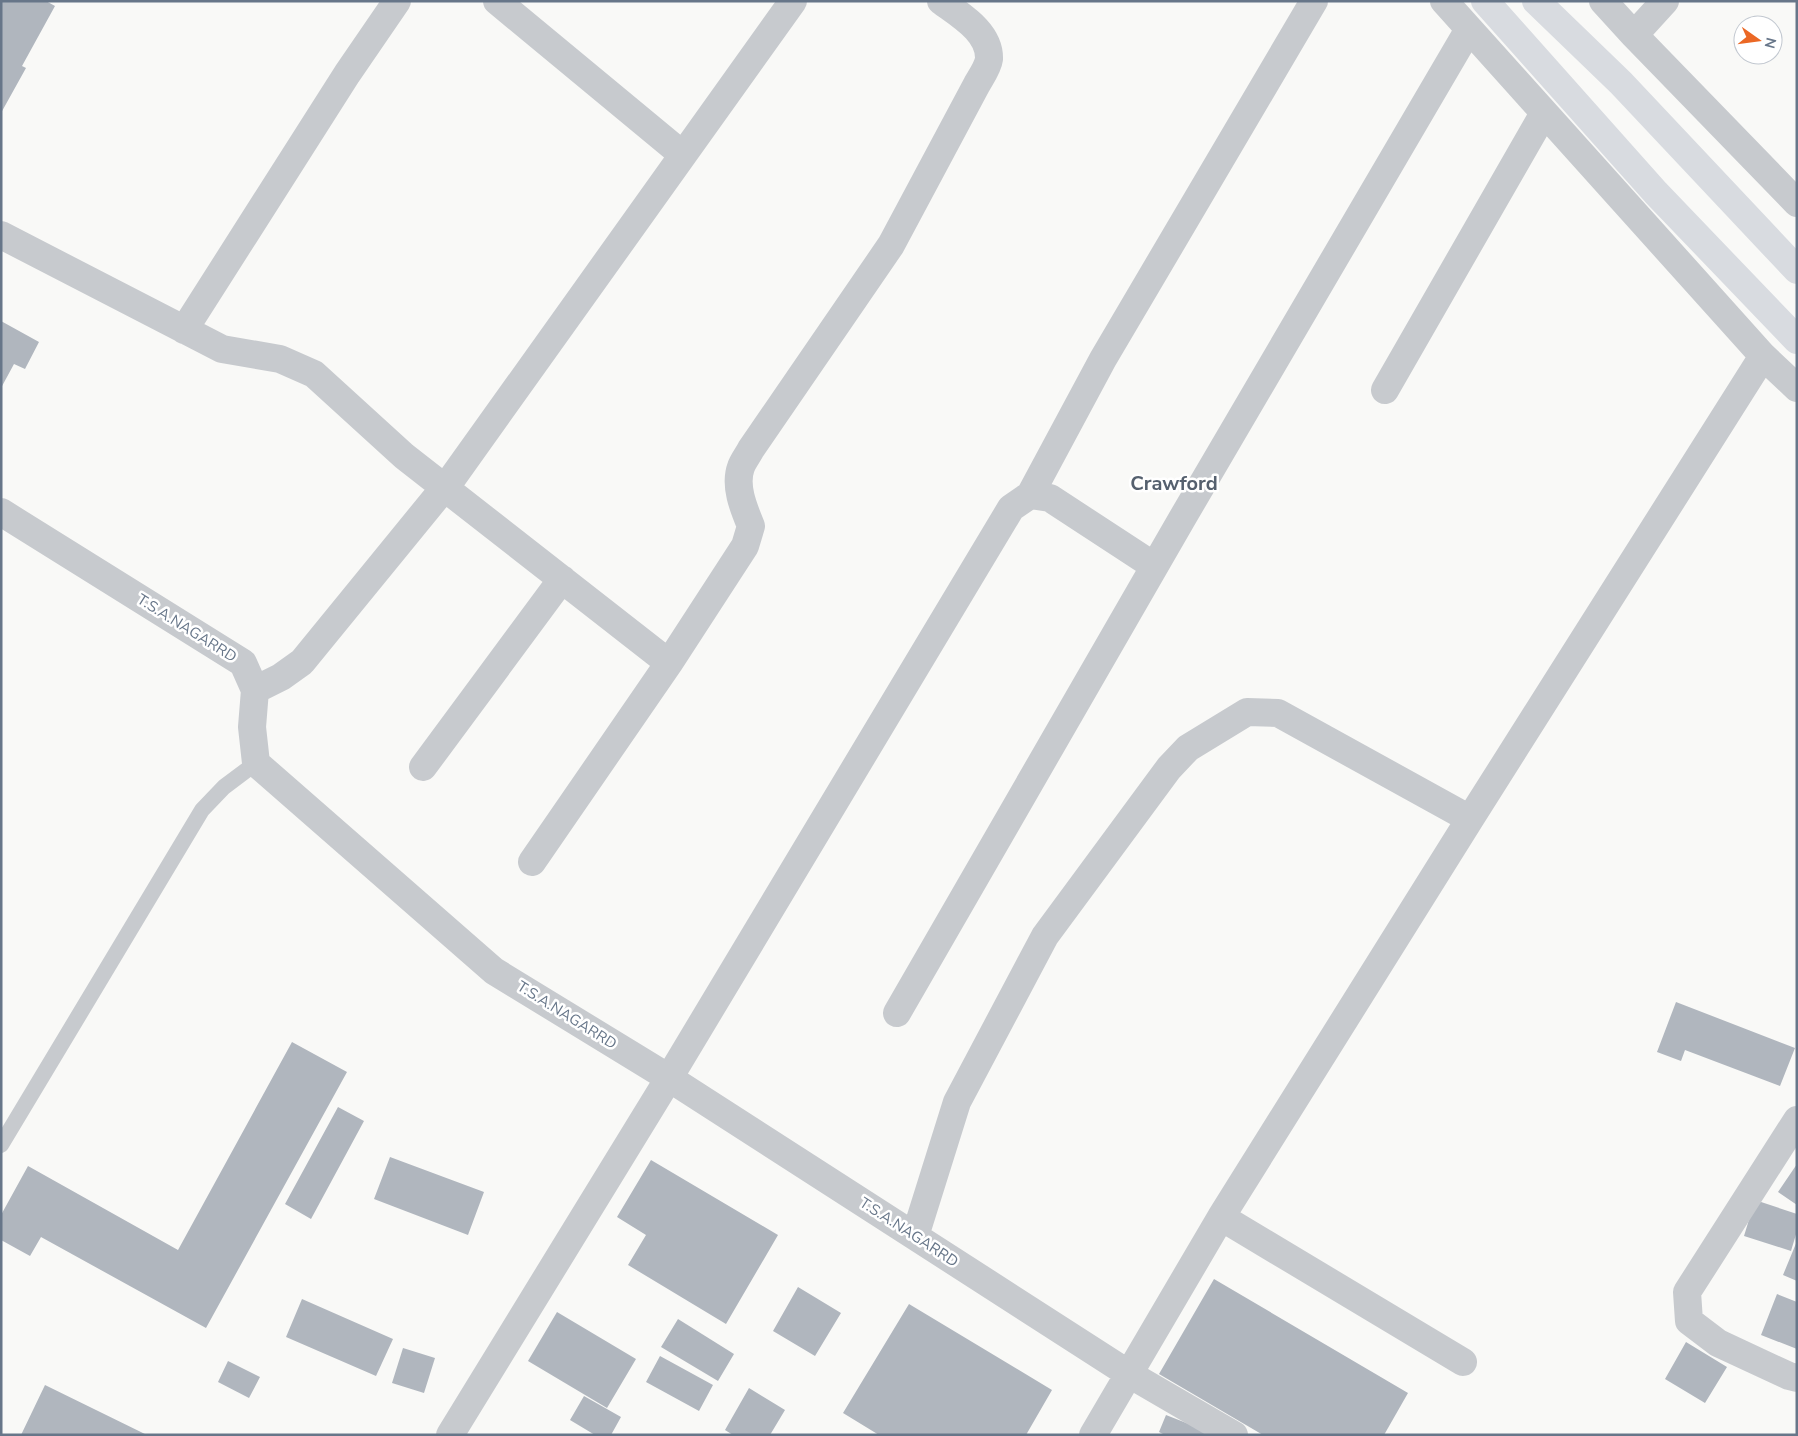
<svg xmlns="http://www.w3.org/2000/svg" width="1798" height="1436" font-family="'Nunito Sans',sans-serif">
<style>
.building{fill:#b0b6be}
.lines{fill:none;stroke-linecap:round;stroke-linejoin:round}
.lane{stroke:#c7cace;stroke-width:16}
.street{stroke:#c7cace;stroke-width:28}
.primary{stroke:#d8dbe0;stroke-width:28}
.labels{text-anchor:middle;stroke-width:5;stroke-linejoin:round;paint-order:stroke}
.street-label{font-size:15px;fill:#677689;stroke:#fff}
.district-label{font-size:20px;font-weight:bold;fill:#55606e;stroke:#fff}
</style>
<rect width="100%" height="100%" fill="#f9f9f7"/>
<!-- building -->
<path class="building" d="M1 1H46L55 6 22 66 26 68 1 113Z
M1 321 39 342 25 369 14 364 1 388Z
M1676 1002 1795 1048 1780 1086 1685 1050 1681 1061 1657 1052Z
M292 1042 347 1072 206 1328 41 1237 30 1256 1 1240V1215L28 1166 178 1250Z
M338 1107 364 1121 311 1219 285 1204Z
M390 1157 484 1192 468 1235 374 1199Z
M651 1160 778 1235 726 1324 628 1265 646 1235 617 1217Z
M1797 1164V1205L1778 1192Z
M1755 1200 1797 1214V1231L1791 1251 1744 1236Z
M1797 1241V1281L1783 1275Z
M1214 1279 1408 1393 1384 1435H1263L1159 1374Z
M798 1287 841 1313 815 1356 773 1331Z
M1777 1294 1797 1302V1349L1761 1335Z
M302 1299 393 1339 376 1376 286 1337Z
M909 1304 1052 1390 1026 1435H879L843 1413Z
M557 1312 636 1359 607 1408 528 1361Z
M678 1319 734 1354 718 1381 661 1347Z
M1686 1342 1727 1367 1705 1403 1665 1379Z
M403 1348 435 1358 424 1393 392 1383Z
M660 1356 713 1385 699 1411 646 1382Z
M228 1361 260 1377 249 1398 218 1382Z
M45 1385 147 1435H21Z
M749 1388 785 1410 770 1435H733L725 1430Z
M584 1396 621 1417 611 1435H595L570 1420Z
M1166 1415 1217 1435H1165L1159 1432Z"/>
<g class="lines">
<!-- lane -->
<path class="lane" d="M1 1145 202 810 224 787 256 763"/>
<!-- street -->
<path class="street" d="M497 1 683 155
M1444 1 1763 356 1797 388
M1603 1 1634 35
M1665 1 1634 35 1797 203
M1 235 222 349 280 359 314 374 404 456 669 663
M184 330 347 74 397 1
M1385 390 1544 113
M1030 495 1103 359 1314 1
M1 512 243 663 255 690 252 727 256 763 494 971 669 1078 1129 1374 1234 1435
M255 690 281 677 302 662 453 477 793 1
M423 767 562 579
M532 862 669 663 745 546 751 526C744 509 734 486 741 467 743 461 748 455 751 449L891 245 977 84C981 77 988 67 989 59 990 32 960 15 941 1
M897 1013 1183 517 1469 29
M1797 1120 1687 1292 1689 1321 1718 1343 1789 1376 1797 1378
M1221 1217 1463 1362
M915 1236 957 1102 1045 936 1169 768 1188 748 1247 712 1278 713 1470 819
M450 1435 669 1078 1011 508 1030 495 1050 498 1154 566
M1093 1435 1221 1217 1470 819 1763 356"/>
<!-- primary -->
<path class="primary" d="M1485 1 1656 193 1797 340
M1536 1 1621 83 1797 270"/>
</g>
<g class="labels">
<!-- street labels -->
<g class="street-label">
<text transform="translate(187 628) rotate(32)" y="5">T.S.A.NAGARRD</text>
<text transform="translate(567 1015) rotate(32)" y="5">T.S.A.NAGARRD</text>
<text transform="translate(909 1232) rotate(33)" y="5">T.S.A.NAGARRD</text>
</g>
<!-- district labels -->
<g class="district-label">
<text x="1174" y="490">Crawford</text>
</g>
</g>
<!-- border -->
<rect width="1798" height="1436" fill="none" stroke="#677689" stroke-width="5"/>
<!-- north arrow -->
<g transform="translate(1758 40) rotate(104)"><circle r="24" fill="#ffffff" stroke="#c2c8d0"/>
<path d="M0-4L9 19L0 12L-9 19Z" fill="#eb6825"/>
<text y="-8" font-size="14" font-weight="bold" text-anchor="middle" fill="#677689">N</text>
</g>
</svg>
